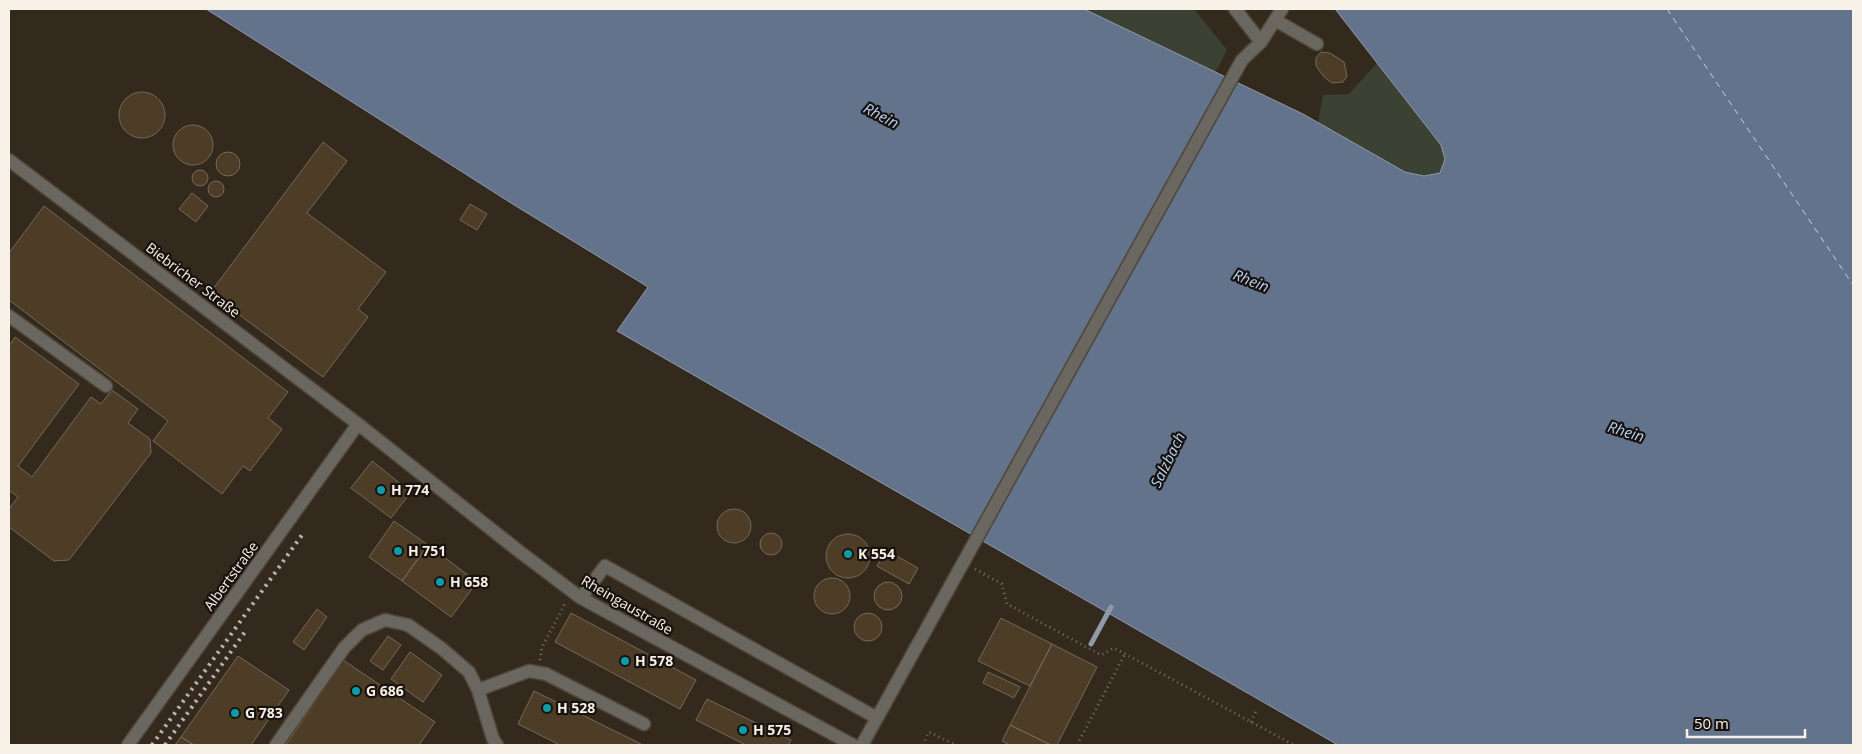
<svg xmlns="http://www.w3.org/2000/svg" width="1862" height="754" font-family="'Open Sans',sans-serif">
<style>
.green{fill:#3b4133}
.water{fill:#63738c;stroke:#9099a8}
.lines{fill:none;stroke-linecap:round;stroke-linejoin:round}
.stream{stroke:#9099a8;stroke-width:5}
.ferry{stroke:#bad2f7;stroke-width:1;stroke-dasharray:6 5;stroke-linecap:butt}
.building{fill:#4d3c26;stroke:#75695a}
.minor-casing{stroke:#4f4539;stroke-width:15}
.path{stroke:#786f63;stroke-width:3;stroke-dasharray:1 4;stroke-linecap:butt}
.minor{stroke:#69675f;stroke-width:12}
.rail{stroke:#bcb4aa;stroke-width:4;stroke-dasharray:2.5 5;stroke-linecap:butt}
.culture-dot{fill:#0f9aa8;stroke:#17120d;stroke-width:2}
.labels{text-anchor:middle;stroke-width:4.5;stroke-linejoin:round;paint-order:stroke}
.street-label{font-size:14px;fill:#f8f1e8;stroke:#17120d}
.poi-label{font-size:14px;font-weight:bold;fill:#f8f1e8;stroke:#17120d;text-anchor:start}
.water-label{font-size:15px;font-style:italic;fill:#bad2f7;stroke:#17120d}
</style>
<rect width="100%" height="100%" fill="#33291c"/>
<!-- green -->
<path class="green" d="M1084 9H1194L1227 50 1215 73Z
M1377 63 1441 145 1445 159 1440 173 1424 176 1405 172 1318 123 1323 95 1349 94Z"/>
<!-- water -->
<path class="water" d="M206 9H1084L1303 114 1405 172 1424 176 1440 173 1445 159 1441 145 1335 9H1853V745H1338L617 331 648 287 511 203Z"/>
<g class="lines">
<!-- stream -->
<path class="stream" d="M1091 644 1111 607"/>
<!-- ferry -->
<path class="ferry" d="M1667 9 1853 285"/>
</g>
<!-- building -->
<path class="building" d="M1321 52 1330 53 1344 62 1347 76 1343 82 1332 83 1324 77 1316 66V58Z
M119 115a23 23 0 1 1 46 0a23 23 0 1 1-46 0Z
M173 145a20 20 0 1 1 40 0a20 20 0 1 1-40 0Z
M323 142 347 161 307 213 386 272 358 309 368 317 323 377 210 293Z
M216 164a12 12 0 1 1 24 0a12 12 0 1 1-24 0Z
M192 178a8 8 0 1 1 16 0a8 8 0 1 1-16 0Z
M208 189a8 8 0 1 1 16 0a8 8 0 1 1-16 0Z
M192 193 208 206 196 222 179 209Z
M470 204 487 214 477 230 460 220Z
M44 206 288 392 268 418 282 429 250 471 243 466 222 494 153 441 168 421 9 300V253Z
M15 337 79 384 18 466 32 477 91 397 101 404 112 390 138 409 128 423 150 439 151 453 69 560 54 561 9 527V509L18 497 9 490V346Z
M372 461 411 492 391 518 351 488Z
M717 526a17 17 0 1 1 34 0a17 17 0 1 1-34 0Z
M394 521 428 545 402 581 369 557Z
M760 544a11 11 0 1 1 22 0a11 11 0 1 1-22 0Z
M826 556a22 22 0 1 1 44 0a22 22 0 1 1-44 0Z
M428 545 477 582 451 617 402 581Z
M886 550 918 568 909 584 877 566Z
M814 596a18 18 0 1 1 36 0a18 18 0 1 1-36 0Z
M874 596a14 14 0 1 1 28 0a14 14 0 1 1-28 0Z
M317 609 327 617 304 650 293 642Z
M571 613 696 680 680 709 555 642Z
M854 627a14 14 0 1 1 28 0a14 14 0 1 1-28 0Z
M1001 618 1052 644 1030 686 978 661Z
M388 636 401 645 383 670 370 661Z
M1052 644 1097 667 1057 745H1051L1010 725Z
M410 652 442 675 423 702 391 679Z
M238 656 289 690 251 745H194L181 737Z
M343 660 435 722 419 745H286Z
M988 672 1020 687 1014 698 983 683Z
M534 691 641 744 640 745H560L518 724Z
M707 699 791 740 788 745H746L696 720Z
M1010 725 1051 745H1010L1002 741Z
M181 737 194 745H175Z"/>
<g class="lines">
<!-- minor casing -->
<g class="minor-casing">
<path id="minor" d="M1235 9 1261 42
M1275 20 1317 44
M9 160 358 424 520 552 581 598 853 745
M9 316 106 386
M581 598 605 566 877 718
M478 690 529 671 546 674 644 724
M128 745 358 424
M276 745 344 648 362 630 385 620 408 625 441 648 469 672 478 690 493 739 497 745
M862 745 1242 60 1261 42 1282 9"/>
</g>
<!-- path -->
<path class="path" d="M975 569 1002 584 1007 604 1101 655 1114 648 1294 745
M540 660 542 647 566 602
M1251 722 1256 711
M923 745 929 732 956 745
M1077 745 1125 654"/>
<!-- minor -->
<use href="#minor" class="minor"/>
<!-- rail -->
<path class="rail" d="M152 745 302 535
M165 745 247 629"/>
</g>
<!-- markers -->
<g class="culture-dot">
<circle cx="381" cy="490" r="5"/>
<circle cx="398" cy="551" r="5"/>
<circle cx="848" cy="554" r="5"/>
<circle cx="440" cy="582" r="5"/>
<circle cx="625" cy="661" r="5"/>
<circle cx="356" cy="691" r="5"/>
<circle cx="547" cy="708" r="5"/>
<circle cx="235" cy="713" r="5"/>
<circle cx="743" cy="730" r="5"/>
</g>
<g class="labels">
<!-- street labels -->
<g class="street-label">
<text transform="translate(193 280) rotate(37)" y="5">Biebricher Straße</text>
<text transform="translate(231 576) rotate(-54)" y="5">Albertstraße</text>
<text transform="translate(627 605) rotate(30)" y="5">Rheingaustraße</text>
</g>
<!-- poi labels -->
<g class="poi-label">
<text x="391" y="495">H 774</text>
<text x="408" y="556">H 751</text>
<text x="858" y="559">K 554</text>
<text x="450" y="587">H 658</text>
<text x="635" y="666">H 578</text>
<text x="366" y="696">G 686</text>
<text x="557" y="713">H 528</text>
<text x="245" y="718">G 783</text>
<text x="753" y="735">H 575</text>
</g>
<!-- water labels -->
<g class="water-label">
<text transform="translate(881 116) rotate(28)" y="5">Rhein</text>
<text transform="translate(1251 281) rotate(22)" y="5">Rhein</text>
<text transform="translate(1626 432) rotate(17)" y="5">Rhein</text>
<text transform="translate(1168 460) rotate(-64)" y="5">Salzbach</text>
</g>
</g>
<!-- border -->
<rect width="1862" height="754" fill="none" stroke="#f8f1e8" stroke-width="20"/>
<!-- scale -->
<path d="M1687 729v8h118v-8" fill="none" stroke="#f8f1e8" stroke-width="2.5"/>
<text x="1694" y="729" font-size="15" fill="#f8f1e8" stroke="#17120d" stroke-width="4" paint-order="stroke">50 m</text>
</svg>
